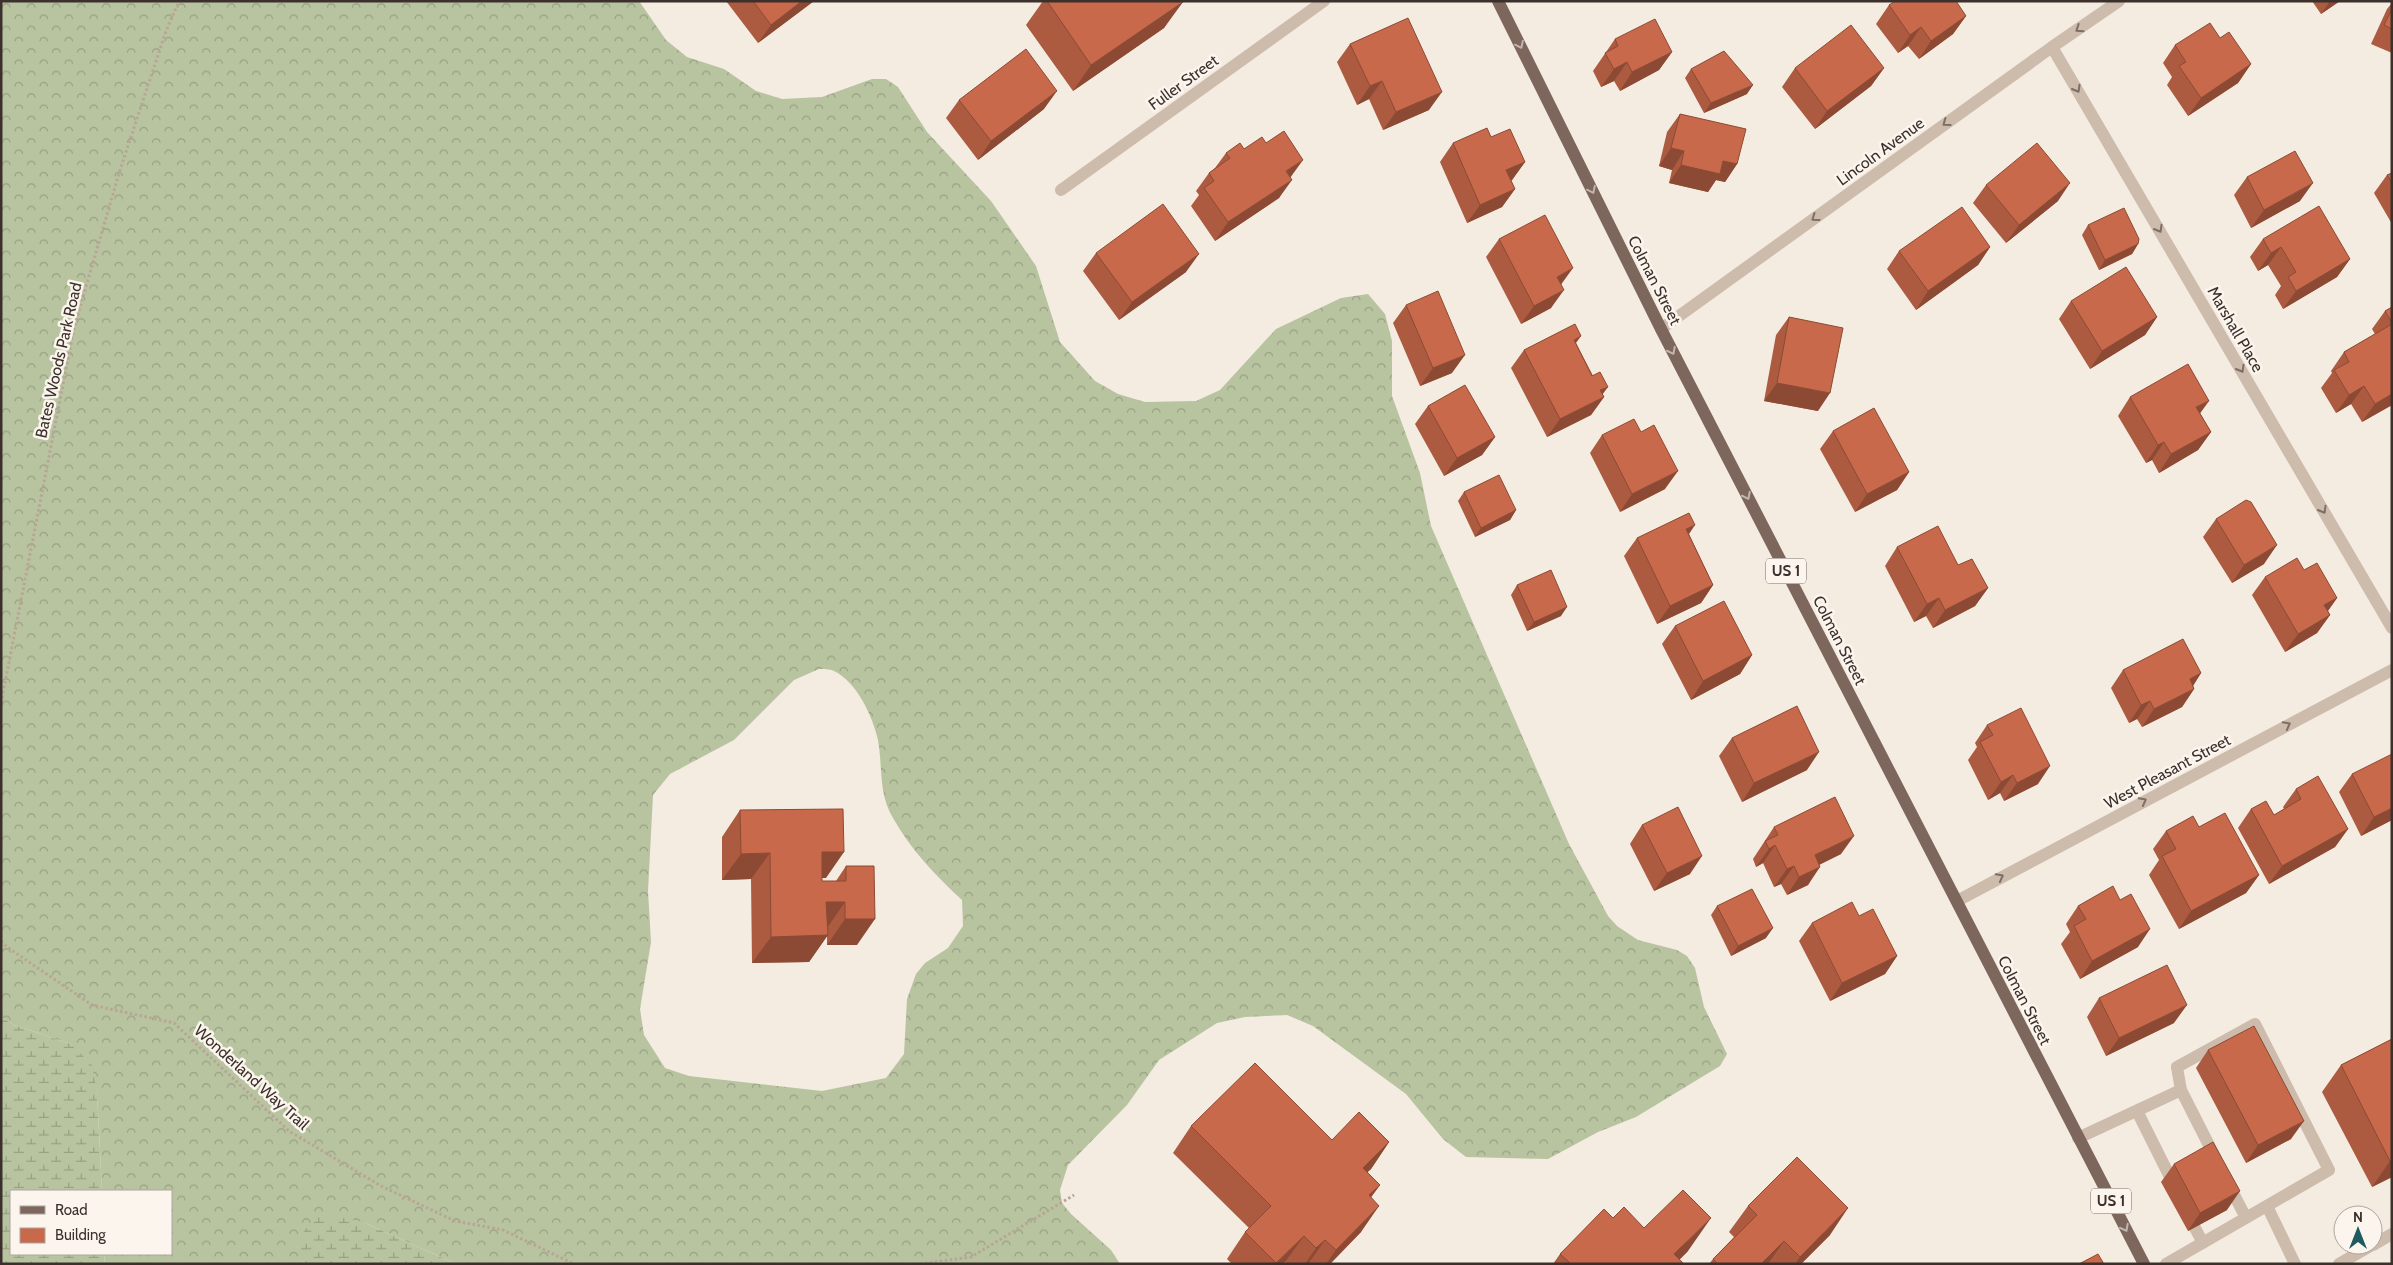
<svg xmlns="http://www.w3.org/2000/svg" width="2393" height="1265" font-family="Cabin,sans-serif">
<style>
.forest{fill:url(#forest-crowns);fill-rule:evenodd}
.wetland{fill:url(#wetland-marsh)}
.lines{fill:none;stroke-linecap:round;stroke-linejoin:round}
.path{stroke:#b9a596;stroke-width:3;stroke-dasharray:2.5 2.5;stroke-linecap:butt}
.minor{stroke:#cdbbac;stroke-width:12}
.major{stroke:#7d675c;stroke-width:12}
.wall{fill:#ac5a40}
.shaded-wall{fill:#8c4a34}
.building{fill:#c8694b;stroke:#8c4a34}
.oneway{stroke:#7d6f65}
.oneway2{stroke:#c2b5ac}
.labels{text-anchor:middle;stroke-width:5;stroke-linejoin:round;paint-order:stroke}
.shield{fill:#fbf5ee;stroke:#756b66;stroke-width:1}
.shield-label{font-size:15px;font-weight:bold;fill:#3b302b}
.street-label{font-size:16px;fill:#3b302b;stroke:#fbf5ee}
</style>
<defs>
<pattern id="forest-crowns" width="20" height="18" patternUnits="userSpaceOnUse" patternTransform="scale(1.25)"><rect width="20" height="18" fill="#b8c4a0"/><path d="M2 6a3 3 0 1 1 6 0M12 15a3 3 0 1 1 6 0" fill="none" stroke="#97a083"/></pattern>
<pattern id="wetland-marsh" width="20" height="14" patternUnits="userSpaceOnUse" patternTransform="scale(1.25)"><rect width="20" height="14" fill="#b8c4a0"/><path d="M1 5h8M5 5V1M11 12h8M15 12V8" fill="none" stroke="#97a083"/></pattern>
</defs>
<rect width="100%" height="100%" fill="#f4ebe1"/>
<!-- forest -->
<path class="forest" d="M1 1H639L666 40 687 57 724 69 756 91 782 99 822 97 872 79H886L898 87 927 132 991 201 1036 266 1060 342 1095 381 1118 394 1145 402 1196 401 1220 390 1276 329 1341 298 1368 294 1385 314 1392 341V396L1420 473 1431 526 1569 844 1608 916 1617 926 1638 940 1677 950 1687 956 1695 968 1704 1007 1727 1054 1720 1066 1636 1117 1598 1132 1548 1159 1466 1157 1443 1139 1406 1094 1313 1026 1287 1015 1245 1017 1217 1023 1159 1060 1127 1105 1068 1165 1060 1190 1062 1203 1071 1214 1111 1250 1120 1264H456L363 1222 302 1260 304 1264H105L104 1254H171V1191H102L97 1092 71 1044 14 1025 1 1017ZM819 669C823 669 830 669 834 671 857 682 873 717 878 740 883 769 878 792 893 818 911 850 936 876 962 900L963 926 948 948 925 963 916 974 907 999 904 1054 886 1078 822 1091 689 1076 665 1068 644 1035 640 1009 651 942 648 891 653 795 670 774 734 740 794 680Z"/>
<!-- wetland -->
<path class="wetland" d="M1 1017 14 1025 71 1044 92 1065 97 1092 102 1191H11V1254H104L105 1264H1Z
M322 1214 363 1222 456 1264H304C290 1239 305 1229 322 1214Z"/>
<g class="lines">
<!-- path -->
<path class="path" d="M1 703 74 328 120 170 166 31 179 1
M1 941 7 947 92 1005 174 1023 289 1131 381 1186 455 1221 503 1230 574 1264
M920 1264 971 1257 1074 1195"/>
<!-- minor -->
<path class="minor" d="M2052 47 2392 628
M1061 190 1324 1
M1661 329 2052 47 2119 1
M1957 901 2392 670
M2137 1111 2170 1177
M2078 1138 2181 1090
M2228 1183 2246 1218
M2267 1206 2295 1264
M2195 1228 2203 1243
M2373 1245 2392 1234
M2166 1264 2329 1170 2255 1024 2177 1067 2181 1090 2216 1159
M2339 1264 2372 1245"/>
<!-- major -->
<path class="major" d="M1498 1 1661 329 2144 1264"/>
</g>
<!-- wall -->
<path class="wall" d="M726 1H814L758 43Z
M1043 1H1182L1164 28 1073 91 1026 25Z
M2312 1H2340L2321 14Z
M2392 3V53L2371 44 2387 9Z
M1957 4 1966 16 1953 34 1919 59 1908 46 1898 53 1876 24 1889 5Z
M2220 38 2251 64 2238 83 2188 116 2167 85 2172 77 2163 63 2175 45Z
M1615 39 1672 52 1659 70 1620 91 1614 81 1601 87 1593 71Z
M1350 44 1429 110 1383 130 1369 99 1357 105 1337 62Z
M1795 68H1884L1871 86 1815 129 1782 87Z
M1691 69 1747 94 1704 113 1685 78Z
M959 100 1044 109 978 160 946 118Z
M1680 114 1737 164 1725 182 1716 180 1708 192 1669 183 1672 170 1659 166 1667 132Z
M1491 137 1525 162 1512 180 1511 181 1515 189 1502 207 1467 223 1440 162 1453 143Z
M1266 143 1290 178 1279 198 1215 241 1191 206 1199 195 1196 191 1209 173 1215 168 1226 153 1244 149Z
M2392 173V224L2374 193 2387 175Z
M2247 177 2300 201 2251 228 2234 195Z
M1986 185 2058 201 2006 243 1973 203Z
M2088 225 2138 244 2132 254 2099 270 2082 235Z
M1499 239 1561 285 1551 308 1521 324 1486 257Z
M2263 239 2350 259 2337 277 2283 309 2275 295 2281 286 2268 265 2258 271 2250 257Z
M1990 247 1978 265 1916 310 1887 269 1899 251Z
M1096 253 1186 272 1119 320 1083 271Z
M2071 301 2157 317 2145 335 2090 369 2059 319Z
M1406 305 1452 373 1420 386 1393 323Z
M2392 307V405L2362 422 2351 404 2336 413 2321 388 2332 373 2331 371 2344 352 2375 334 2372 329 2385 311Z
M1789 317 1818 411 1764 401 1776 335Z
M1576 343 1604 397 1591 415 1547 437 1511 368 1524 350Z
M2130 397 2200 413 2211 432 2198 450 2159 473 2152 460 2146 463 2118 416Z
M1428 406 1495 437 1482 455 1444 476 1415 424Z
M1833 431 1909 472 1897 490 1855 512 1820 449Z
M1602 435 1665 489 1620 512 1590 453Z
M1464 492 1516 510 1510 520 1475 537 1458 501Z
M2216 519 2264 564 2232 583 2203 537Z
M1689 534 1713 585 1701 603 1657 624 1624 556 1637 538Z
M1897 547 1958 565 1988 588 1975 606 1933 628 1926 616 1914 622 1885 566Z
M2265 577 2337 598 2328 611 2330 615 2317 633 2285 652 2252 595Z
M1517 585 1561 616 1527 631 1511 595Z
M1675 626 1752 655 1740 674 1691 700 1662 644Z
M2123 670 2201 673 2193 686 2194 689 2182 707 2142 727 2137 719 2129 723 2111 688Z
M1987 725 2038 784 2004 801 2000 793 1988 800 1968 760 1977 747 1975 743Z
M1732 738 1807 770 1742 802 1719 756Z
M2352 774 2392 820 2361 836 2339 792Z
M2296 789 2348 829 2335 847 2269 884 2238 828 2251 809 2274 815 2284 809 2283 807Z
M740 810 826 878H822V881H836L846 866 857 945H827V936L809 962 752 963 751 879 722 880V837Z
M1642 825 1690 874 1654 891 1630 844Z
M1774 827 1841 854 1819 865 1808 885 1787 895 1781 884 1774 887 1763 863 1756 867 1753 859Z
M2199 827 2259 875 2246 893 2179 929 2149 875 2159 860 2153 849 2166 831Z
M2120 900 2138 947 2080 979 2061 944 2070 932 2066 924 2078 906Z
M1717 906 1766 938 1731 956 1711 915Z
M1859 916 1897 956 1885 974 1830 1001 1799 941 1812 923Z
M2099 998 2174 1023 2106 1056 2087 1017Z
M2392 1039V1177L2372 1187 2322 1092 2341 1065Z
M2208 1050 2291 1139 2246 1163 2196 1068Z
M1191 1126 1332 1140 1389 1142 1371 1169 1367 1172 1380 1185 1371 1197 1361 1232 1330 1264H1287L1285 1262 1284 1264H1232L1227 1259 1245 1232 1249 1228 1173 1153Z
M2174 1164 2227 1210 2188 1231 2161 1182Z
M1748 1206 1830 1235 1801 1264H1709L1713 1259 1734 1237 1729 1232Z
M1613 1218 1644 1228 1688 1251 1679 1260 1684 1264H1553L1560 1254Z"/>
<!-- shaded-wall -->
<path class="shaded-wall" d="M802 1H814L758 43 771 25Z
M2330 1H2340L2321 14Z
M1183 2 1164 28 1073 91 1091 65Z
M1966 16 1953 34 1919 59 1931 41Z
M1921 27 1908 46 1898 53 1910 35Z
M1672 52 1659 70 1620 91 1632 72Z
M1627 62 1614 81 1601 87 1614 69Z
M2251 64 2238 83 2188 116 2201 98Z
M1884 68 1871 86 1815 129 1827 111Z
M1382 81 1369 99 1357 105 1370 86Z
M1753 85 1747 94 1704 113 1711 103Z
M1057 91 1044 109 978 160 991 141Z
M1442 92 1429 110 1383 130 1396 112Z
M1671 148 1684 151 1672 170 1659 166Z
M1303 160 1290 178 1286 171Z
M1723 161 1737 164 1725 182 1716 180 1708 192 1669 183 1681 165Z
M1525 162 1512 180 1493 188 1506 170Z
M1292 180 1279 198 1215 241 1228 222Z
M2070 183 2058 201 2006 243 2019 225Z
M2313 183 2300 201 2251 228 2264 210Z
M1515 189 1502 207 1467 223 1480 205Z
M2138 244 2132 254 2099 270 2105 260Z
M1990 247 1978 265 1916 310 1928 291Z
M2281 247 2268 265 2258 271 2271 253Z
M1199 254 1186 272 1119 320 1132 302Z
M2350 259 2337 277 2283 309 2296 291Z
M1573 268 1560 286 1557 277Z
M1564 290 1551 308 1521 324 1534 306Z
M2157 317 2145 335 2090 369 2102 351Z
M1581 336 1568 354 1574 340Z
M1465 355 1452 373 1420 386 1433 368Z
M1777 383 1830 393 1818 411 1764 401Z
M2364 386 2351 404 2336 413 2349 395Z
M1608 387 1599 399 1604 397 1591 415 1547 437 1560 419 1600 390Z
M2392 394V405L2362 422 2375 404Z
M2209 401 2196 419V407Z
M2211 432 2198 450 2159 473 2171 454Z
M1495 437 1482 455 1444 476 1457 458Z
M2164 442 2152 460 2146 463 2158 445Z
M1678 471 1665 489 1620 512 1632 494Z
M1909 472 1897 490 1855 512 1867 494Z
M1516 510 1510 520 1475 537 1481 528Z
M1695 525 1683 543 1686 529Z
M2277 545 2264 564 2232 583 2244 565Z
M1713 585 1701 603 1657 624 1670 606Z
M1988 588 1975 606 1933 628 1945 610Z
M1939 598 1926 616 1914 622 1927 604Z
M2337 598 2324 616V605Z
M1567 607 1561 616 1527 631 1534 622Z
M2330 615 2317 633 2285 652 2298 634Z
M1752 655 1740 674 1691 700 1703 681Z
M2201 673 2189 692 2194 689 2182 707 2142 727 2154 709 2190 679Z
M2150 701 2137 719 2129 723 2141 705Z
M1819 752 1807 770 1742 802 1754 783Z
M2050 766 2038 784 2004 801 2017 783Z
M2013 775 2000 793 1988 800 2001 782Z
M2392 808V820L2361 836 2374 817Z
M2348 829 2335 847 2269 884 2282 866Z
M1854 836 1841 854 1802 873 1815 855Z
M1775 845 1763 863 1756 867 1769 849Z
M822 852H844L826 878H804Z
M770 853 751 879 722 880 741 854Z
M1702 856 1690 874 1654 891 1667 873Z
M1794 866 1781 884 1774 887 1787 869Z
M1820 867 1808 885 1787 895 1799 877Z
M2259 875 2246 893 2179 929 2191 911Z
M826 902H845L827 928Z
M845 919H875L857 945H827Z
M1773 928 1766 938 1731 956 1738 946Z
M2150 929 2138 947 2080 979 2092 961Z
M828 935 809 962 752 963 771 937Z
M1897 956 1885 974 1830 1001 1842 983Z
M2187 1005 2174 1023 2106 1056 2119 1038Z
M2304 1121 2291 1139 2246 1163 2258 1145Z
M1389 1142 1371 1169 1345 1194 1363 1168Z
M2392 1160V1177L2372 1187 2390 1161Z
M1380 1185 1361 1211 1369 1195Z
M2240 1191 2227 1210 2188 1231 2200 1213Z
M1379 1206 1361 1232 1330 1264H1326L1336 1250Z
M1848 1208 1830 1235 1801 1264H1795L1800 1257Z
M1711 1218 1688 1251 1675 1264 1674 1254Z
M1304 1236 1285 1262 1284 1264H1276Z
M1325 1240 1308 1264H1305L1316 1248Z
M1784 1241 1768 1264H1761Z"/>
<!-- building -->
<path class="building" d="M753 1H802L771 25Z
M1047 1H1182L1183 2 1091 65Z
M1895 1H1956L1966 16 1931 41 1921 27 1910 35 1889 5Z
M2392 9V29L2384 25Z
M1408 18 1442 92 1396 112 1382 81 1370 86 1350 44Z
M1655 19 1672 52 1632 72 1627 62 1614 69 1605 53 1618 46 1615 39Z
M2210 23 2220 38 2229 32 2251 64 2201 98 2179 66 2186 62 2175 45Z
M1851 25 1884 68 1827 111 1795 68Z
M1026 49 1057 91 991 141 959 100Z
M1724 51 1753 85 1711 103 1691 69Z
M1680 114 1746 129 1737 164 1723 161 1720 174 1681 165 1684 151 1671 148Z
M1487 128 1491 137 1510 129 1525 162 1506 170 1515 189 1480 205 1453 143Z
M1284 131 1303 160 1286 171 1292 180 1228 222 1204 188 1214 181 1209 173 1230 158 1226 153 1240 143 1244 149 1262 137 1266 143Z
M2037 143 2070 183 2019 225 1986 185Z
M2295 151 2313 183 2264 210 2247 177Z
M2392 173V183L2387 175Z
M1163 204 1199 254 1132 302 1096 253Z
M2319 206 2350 259 2296 291 2288 277 2296 272 2281 247 2271 253 2263 239Z
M1962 207 1990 247 1928 291 1899 251Z
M2124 208 2139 239 2138 244 2105 260 2088 225Z
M1545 215 1573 268 1557 277 1564 290 1534 306 1499 239Z
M2126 267 2157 317 2102 351 2071 301Z
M1438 291 1465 355 1433 368 1406 305Z
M2392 307V323L2385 311Z
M1789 317 1843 328 1830 393 1777 383Z
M1575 324 1581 336 1574 340 1592 376 1600 372 1608 387 1600 390 1604 397 1560 419 1524 350Z
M2392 324V394L2375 404 2364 386 2349 395 2334 370 2349 362 2344 352Z
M2188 364 2209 401 2196 407 2211 432 2171 454 2164 442 2158 445 2130 397Z
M1465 385 1495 437 1457 458 1428 406Z
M1874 408 1909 472 1867 494 1833 431Z
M1634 419 1641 432 1654 425 1678 471 1632 494 1602 435Z
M1499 475 1516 510 1481 528 1464 492Z
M2246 500 2251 502 2277 545 2244 565 2216 519Z
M1689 513 1695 525 1686 529 1713 585 1670 606 1637 538Z
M1938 526 1958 565 1972 559 1988 588 1945 610 1939 598 1927 604 1897 547Z
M2297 558 2304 570 2317 563 2337 598 2324 605 2330 615 2298 634 2265 577Z
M1551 570 1567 607 1534 622 1517 585Z
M1724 601 1752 655 1703 681 1675 626Z
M2183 639 2201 673 2190 679 2194 689 2154 709 2150 701 2141 705 2123 670Z
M1797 706 1819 752 1754 783 1732 738Z
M2021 708 2050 766 2017 783 2013 775 2001 782 1980 742 1993 735 1987 725Z
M2392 754V808L2374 817 2352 774Z
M2318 776 2348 829 2282 866 2251 809 2266 801 2274 815 2301 799 2296 789Z
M1835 797 1854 836 1815 855 1820 867 1799 877 1794 866 1787 869 1775 845 1769 849 1765 841 1778 835 1774 827Z
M1678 807 1702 856 1667 873 1642 825Z
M843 809 844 852H822V881H846V866H874L875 919H845V902H826L828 935 771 937 770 853 741 854 740 810Z
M2225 813 2259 875 2191 911 2162 856 2176 849 2166 831 2193 816 2199 827Z
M2113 886 2120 900 2131 894 2150 929 2092 961 2074 926 2086 919 2078 906Z
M1752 889 1773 928 1738 946 1717 906Z
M1852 902 1859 916 1873 909 1897 956 1842 983 1812 923Z
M2167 965 2187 1005 2119 1038 2099 998Z
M2254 1026 2304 1121 2258 1145 2208 1050Z
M2392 1039V1160L2390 1161 2341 1065Z
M1255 1063 1332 1140 1359 1112 1389 1142 1363 1168 1380 1185 1369 1195 1379 1206 1336 1250 1325 1240 1316 1248 1304 1236 1276 1263 1245 1232 1271 1206 1191 1126Z
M2213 1142 2240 1191 2200 1213 2174 1164Z
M1797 1157 1848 1208 1800 1257 1784 1241 1761 1264H1718L1713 1259 1757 1215 1748 1206Z
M1683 1190 1711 1218 1674 1254 1684 1264H1569V1262L1560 1254 1604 1209 1613 1218 1624 1207 1644 1228Z
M2098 1254 2104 1264H2079Z"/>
<!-- one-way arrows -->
<defs><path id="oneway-chevron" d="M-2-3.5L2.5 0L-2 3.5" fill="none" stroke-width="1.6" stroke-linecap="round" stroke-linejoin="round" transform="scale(1.25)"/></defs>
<g class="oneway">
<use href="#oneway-chevron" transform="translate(2079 29) rotate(146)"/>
<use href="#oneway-chevron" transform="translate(2077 89) rotate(60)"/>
<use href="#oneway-chevron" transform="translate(1946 123) rotate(144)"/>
<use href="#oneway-chevron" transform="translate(1815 218) rotate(144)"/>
<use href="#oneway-chevron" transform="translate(2159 229) rotate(60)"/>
<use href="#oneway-chevron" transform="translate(2241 369) rotate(60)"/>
<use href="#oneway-chevron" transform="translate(2323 510) rotate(60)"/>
<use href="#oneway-chevron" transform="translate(2287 725) rotate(-28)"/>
<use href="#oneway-chevron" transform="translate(2143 801) rotate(-28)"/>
<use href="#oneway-chevron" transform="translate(2000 877) rotate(-28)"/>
</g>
<g class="oneway2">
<use href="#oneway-chevron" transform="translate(1520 45) rotate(64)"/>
<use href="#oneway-chevron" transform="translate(1592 190) rotate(64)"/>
<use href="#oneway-chevron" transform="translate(1672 351) rotate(63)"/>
<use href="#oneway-chevron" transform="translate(1747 496) rotate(63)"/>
<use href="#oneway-chevron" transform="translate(2125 1228) rotate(62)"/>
</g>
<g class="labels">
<!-- shield labels -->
<g class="shield">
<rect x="1766" y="558.5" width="40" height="25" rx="4"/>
<rect x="2091" y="1188.5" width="40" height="25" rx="4"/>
</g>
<g class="shield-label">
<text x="1786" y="576">US 1</text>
<text x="2111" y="1206">US 1</text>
</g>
<!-- street labels -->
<g class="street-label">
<text transform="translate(1183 82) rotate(-36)" y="6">Fuller Street</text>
<text transform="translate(1880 151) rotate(-36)" y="6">Lincoln Avenue</text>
<text transform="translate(1655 280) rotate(63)" y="6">Colman Street</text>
<text transform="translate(2236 329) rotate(60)" y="6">Marshall Place</text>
<text transform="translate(58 360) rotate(-77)" y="6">Bates Woods Park Road</text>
<text transform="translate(1840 640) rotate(63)" y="6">Colman Street</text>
<text transform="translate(2167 771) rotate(-28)" y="6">West Pleasant Street</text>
<text transform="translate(2025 1000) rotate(63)" y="6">Colman Street</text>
<text transform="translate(252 1077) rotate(42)" y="6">Wonderland Way Trail</text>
</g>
</g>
<!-- border -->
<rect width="2393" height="1265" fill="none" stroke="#3b302b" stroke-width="5"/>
<!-- legend -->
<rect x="10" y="1190" width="162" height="65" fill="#fbf5ee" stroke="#aea6a0"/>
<rect x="20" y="1206" width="25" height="8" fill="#7d675c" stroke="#aea6a0"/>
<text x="55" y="1215" font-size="15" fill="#3b302b">Road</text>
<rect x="20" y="1228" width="25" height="15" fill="#c8694b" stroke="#aea6a0"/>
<text x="55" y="1240" font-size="15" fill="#3b302b">Building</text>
<!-- north arrow -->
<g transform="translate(2358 1230)"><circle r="24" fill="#fbf5ee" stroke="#aea6a0"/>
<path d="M0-4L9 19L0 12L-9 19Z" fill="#1f5a5e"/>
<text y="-8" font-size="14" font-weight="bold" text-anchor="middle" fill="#3b302b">N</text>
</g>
</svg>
